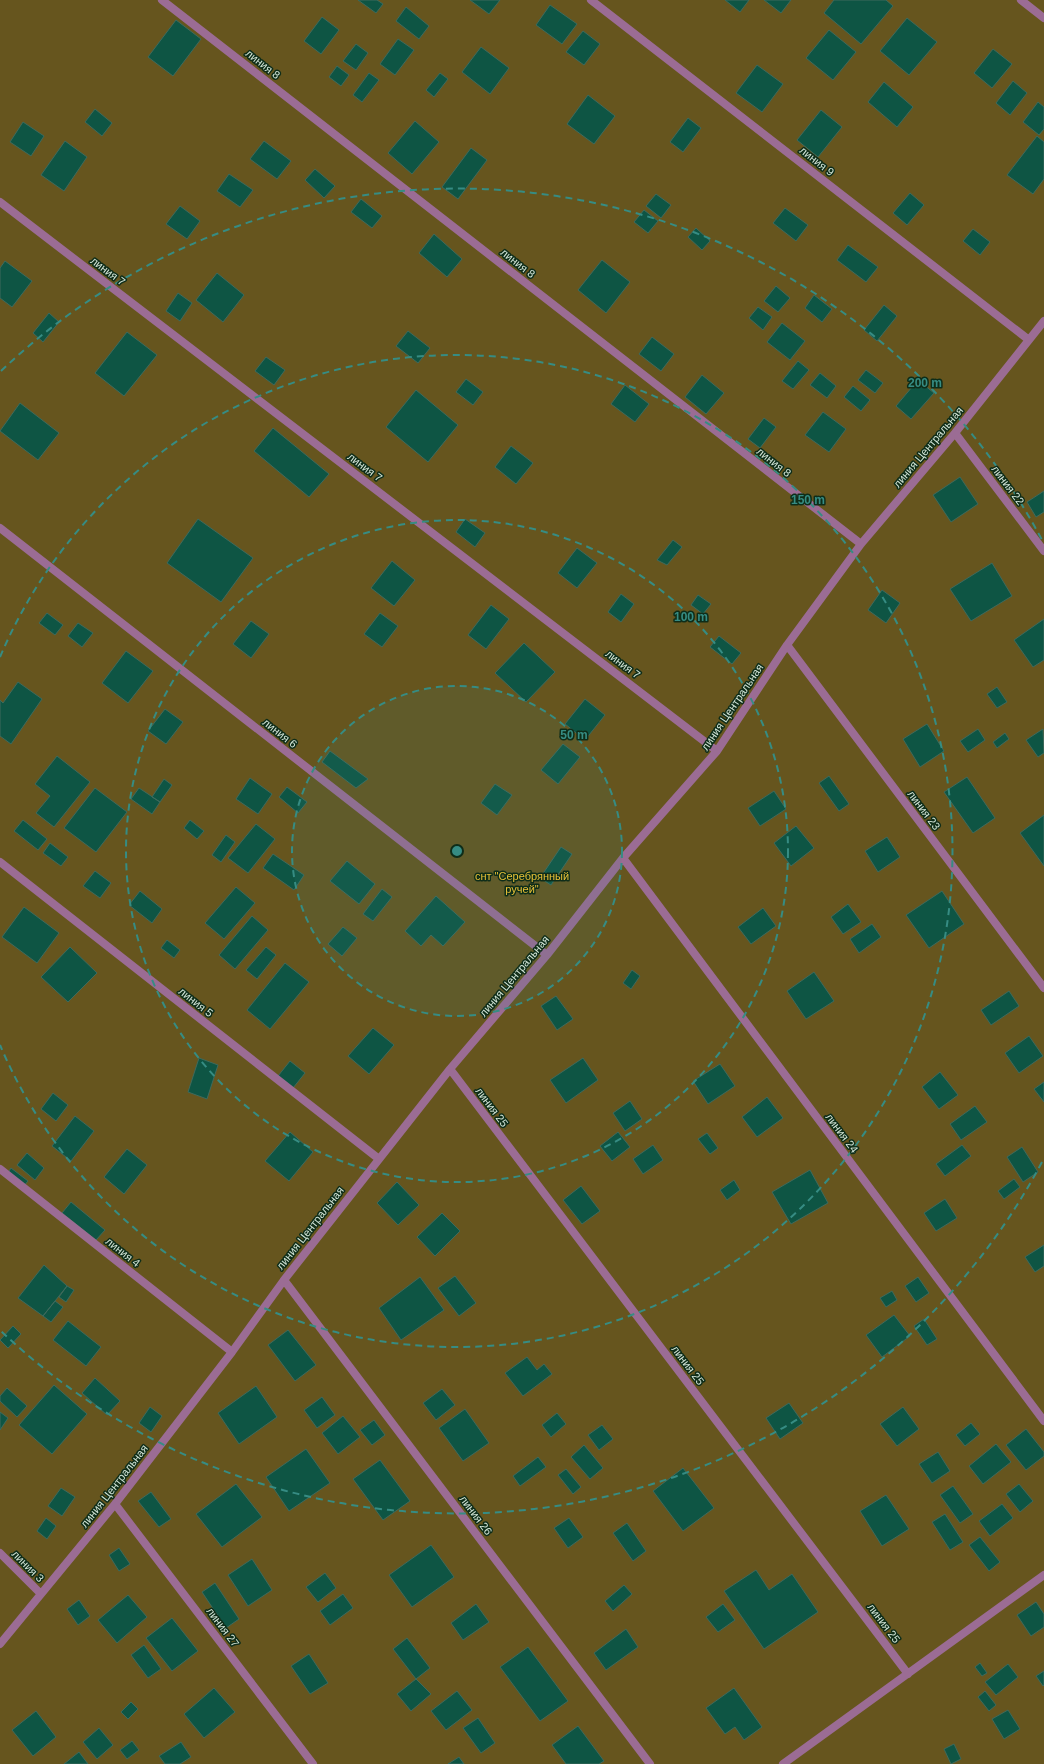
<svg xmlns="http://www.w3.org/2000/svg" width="1044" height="1764" font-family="Helvetica,sans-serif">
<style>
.green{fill:#66551e}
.building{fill:#0e5544;stroke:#3e6a5c}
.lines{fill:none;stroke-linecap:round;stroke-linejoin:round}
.minor{stroke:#9b6c94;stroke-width:8}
.ring{fill:none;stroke:#368c83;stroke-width:2;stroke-dasharray:7 5}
.labels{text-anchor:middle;stroke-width:3;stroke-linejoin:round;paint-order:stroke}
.street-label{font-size:11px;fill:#d4e6d8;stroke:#0e2d19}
.park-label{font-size:11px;fill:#e7c037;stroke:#0e2d19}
.centre{fill:#368c83;stroke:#0e2d19;stroke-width:2}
.ring-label{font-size:12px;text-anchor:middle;font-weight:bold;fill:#368c83;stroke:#0e2d19;stroke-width:3;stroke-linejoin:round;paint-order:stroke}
</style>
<rect width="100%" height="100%" fill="#193822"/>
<!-- green -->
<path class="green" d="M0 0H1044V1764H0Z"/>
<!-- building -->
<path class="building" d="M358 0H377L383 4 376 13Z
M470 0H500L489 14Z
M725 0H749L740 12Z
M764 0H791L781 13Z
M834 0H886L893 6 861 44 824 13Z
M550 5 577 24 562 44 536 25Z
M406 7 429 26 419 39 396 21Z
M322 17 339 30 321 54 304 41Z
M907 18 937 42 909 75 880 51Z
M176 20 201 39 173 76 148 57Z
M829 30 856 52 833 80 806 58Z
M583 31 600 44 584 65 566 52Z
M398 39 414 50 395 75 380 64Z
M356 44 368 53 356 70 343 61Z
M481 47 509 68 490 94 462 72Z
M993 49 1012 64 992 88 974 73Z
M757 65 783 84 762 112 736 93Z
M337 66 349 75 341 86 329 77Z
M369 73 379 80 362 102 353 95Z
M440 73 448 79 434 97 426 90Z
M1013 81 1027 93 1010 115 996 103Z
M884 82 913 107 897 127 868 102Z
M588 95 615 116 594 144 567 124Z
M1038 102 1044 107V129L1039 135 1023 122Z
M95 109 112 123 102 136 85 122Z
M821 110 842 127 818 157 797 140Z
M688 118 701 128 683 152 670 142Z
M415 121 439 142 412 174 388 153Z
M23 122 44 136 31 156 10 142Z
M1037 136 1044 142V179L1033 194 1007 175Z
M65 141 87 157 64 191 41 175Z
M264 141 291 161 277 179 250 159Z
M471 148 487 160 458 199 442 187Z
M315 169 335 186 324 198 305 180Z
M229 174 253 190 240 207 217 191Z
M910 193 924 205 907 225 893 213Z
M656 194 671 205 661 218 646 206Z
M361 199 382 216 372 228 351 212Z
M180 206 200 221 187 239 166 224Z
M785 208 808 225 796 241 773 223Z
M644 210 658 221 648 233 634 222Z
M696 228 710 241 702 250 688 237Z
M973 229 990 242 980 255 963 241Z
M434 234 462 259 447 277 419 253Z
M848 245 878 267 866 282 837 260Z
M602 260 630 282 606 313 578 290Z
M5 261 32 281 12 307 0 298V268Z
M217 273 244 295 223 322 196 300Z
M776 286 790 298 778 312 764 301Z
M178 293 192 303 180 321 166 311Z
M814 295 832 309 822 322 805 308Z
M884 305 897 316 877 341 864 330Z
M758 307 772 317 763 330 749 318Z
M49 313 59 322 43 342 33 333Z
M782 323 805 341 790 360 767 342Z
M408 331 430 348 418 363 396 346Z
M127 332 157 355 124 396 95 373Z
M652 337 674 354 661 371 639 354Z
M266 357 285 370 274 385 255 371Z
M798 361 809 370 793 389 782 381Z
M866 370 883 383 875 393 858 380Z
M820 373 836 386 827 398 810 385Z
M702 375 724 393 706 414 685 397Z
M466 379 483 392 473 405 456 392Z
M918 380 934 393 911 419 896 406Z
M625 385 649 404 635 422 611 404Z
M853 386 870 400 861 411 844 397Z
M416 390 458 425 428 462 386 427Z
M20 403 59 433 38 460 0 431Z
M823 412 846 429 829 452 805 435Z
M764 418 776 427 760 448 748 439Z
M273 428 329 474 309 497 254 451Z
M511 446 533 463 516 484 495 467Z
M960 477 978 504 951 522 933 495Z
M1044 491V512L1036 517 1027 502Z
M198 519 253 558 221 602 167 563Z
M465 519 485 533 475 547 456 532Z
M673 540 682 547 667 565 657 560Z
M577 548 597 563 577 588 558 573Z
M392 561 415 580 394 606 371 588Z
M992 563 1012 596 971 621 950 589Z
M882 590 900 603 886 623 868 610Z
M621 594 634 604 621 622 608 612Z
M698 595 711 604 703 614 691 605Z
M491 605 509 619 486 649 468 635Z
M47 613 63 625 55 635 39 623Z
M380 613 398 626 382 647 364 634Z
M1044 619V660L1033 667 1014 640Z
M251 621 269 634 251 658 233 644Z
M78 623 93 633 82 647 68 636Z
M719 636 741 653 732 664 710 647Z
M524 643 555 672 526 702 495 673Z
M126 651 153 671 128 703 102 683Z
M18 682 42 699 11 744 0 736V700L3 703Z
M997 687 1007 702 997 708 987 694Z
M585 699 605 715 585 740 565 724Z
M165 709 183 722 166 744 148 731Z
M927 724 944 751 920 767 903 739Z
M978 729 985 740 968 752 960 741Z
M1043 729 1044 753 1038 757 1026 740Z
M1005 733 1009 739 997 748 993 742Z
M563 744 580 757 558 784 541 770Z
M330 751 368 779 356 788 322 762Z
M57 756 90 782 54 827 36 813 50 796 35 784Z
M829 776 849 804 839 811 819 783Z
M967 777 995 818 973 833 944 792Z
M250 778 272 794 258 814 236 799Z
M164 779 172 785 160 802 152 797Z
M495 784 512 795 497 815 481 803Z
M287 787 307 802 298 813 279 797Z
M95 788 127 812 96 852 64 828Z
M139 788 160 802 152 814 131 799Z
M774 791 786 809 760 826 748 808Z
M1044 815V866L1020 833Z
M23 820 47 839 38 850 14 831Z
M190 820 204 831 197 839 184 828Z
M256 824 275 839 248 873 228 858Z
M796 826 814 848 791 866 774 843Z
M226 835 235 842 221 862 212 855Z
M887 837 900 857 878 872 865 851Z
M50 843 68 857 61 866 43 853Z
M561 847 572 854 551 885 540 878Z
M273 854 304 875 294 890 263 868Z
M347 861 375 884 359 904 330 881Z
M95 871 111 883 100 898 83 886Z
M236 887 255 903 224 939 205 923Z
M382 889 392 897 373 921 363 914Z
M140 891 162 909 152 923 129 905Z
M942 891 964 924 929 948 906 915Z
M436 896 465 922 443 946 431 935 421 946 405 931Z
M848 904 861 922 843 934 831 917Z
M24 907 59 933 37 963 2 937Z
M763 908 776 926 751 944 738 927Z
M252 916 268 930 235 969 219 955Z
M872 924 881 937 859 953 850 939Z
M343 927 357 938 342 956 328 944Z
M167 940 180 950 174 958 161 948Z
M70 947 97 973 68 1002 41 977Z
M266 947 276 955 257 979 246 970Z
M285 963 309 982 270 1029 247 1010Z
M632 970 640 976 631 989 623 983Z
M814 972 834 1001 806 1019 787 991Z
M1009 991 1019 1006 991 1025 981 1010Z
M556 996 573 1019 557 1030 541 1006Z
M373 1028 394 1045 369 1074 348 1056Z
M1029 1036 1043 1056 1019 1073 1005 1053Z
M199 1058 218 1065 207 1099 188 1092Z
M583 1058 598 1080 566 1103 550 1080Z
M290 1061 305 1073 293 1088 278 1076Z
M720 1064 735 1086 708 1104 693 1081Z
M940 1072 958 1095 939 1109 922 1087Z
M1044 1082V1102L1034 1089Z
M53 1093 68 1105 56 1121 41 1109Z
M767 1097 783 1118 757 1137 742 1117Z
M630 1101 642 1119 625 1131 613 1113Z
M975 1106 987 1122 961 1140 950 1124Z
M75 1116 94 1131 71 1161 52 1146Z
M290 1132 313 1152 289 1181 265 1161Z
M618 1132 630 1147 612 1161 600 1146Z
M707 1133 718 1148 710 1154 698 1139Z
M653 1145 663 1160 643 1174 633 1159Z
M962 1145 971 1156 945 1176 936 1164Z
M1022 1147 1038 1172 1023 1182 1007 1157Z
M127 1149 147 1165 124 1194 104 1177Z
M27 1153 44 1168 35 1180 17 1165Z
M11 1168 28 1181 23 1187 7 1174Z
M810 1170 828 1203 791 1224 772 1192Z
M1014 1179 1020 1187 1004 1199 998 1191Z
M734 1180 740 1190 727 1200 720 1190Z
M397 1182 419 1205 398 1225 377 1203Z
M581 1186 600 1211 582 1224 563 1200Z
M945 1199 957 1218 936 1231 924 1213Z
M71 1202 105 1230 96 1240 62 1213Z
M442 1213 460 1231 435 1256 417 1237Z
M1044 1245V1266L1035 1272 1025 1257Z
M44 1265 67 1286 43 1316 18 1298Z
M455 1276 476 1303 459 1316 438 1288Z
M420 1277 444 1310 401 1340 379 1308Z
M918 1277 929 1293 916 1302 905 1286Z
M67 1286 74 1290 66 1302 59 1297Z
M892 1291 897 1300 886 1307 880 1298Z
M55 1301 63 1307 51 1322 43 1316Z
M894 1315 910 1336 882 1357 866 1335Z
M924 1319 937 1339 927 1345 914 1326Z
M68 1321 101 1347 86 1366 53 1340Z
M13 1326 21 1334 8 1348 0 1340Z
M288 1330 316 1365 295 1381 268 1345Z
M527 1357 537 1370 544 1364 552 1374 523 1396 505 1373Z
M95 1378 120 1401 107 1415 82 1393Z
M54 1385 87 1414 52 1454 19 1425Z
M256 1386 277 1417 239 1444 218 1413Z
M7 1388 27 1406 17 1417 0 1401V1396Z
M442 1389 455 1405 436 1420 423 1403Z
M322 1397 335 1415 317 1428 304 1410Z
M789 1403 803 1423 780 1439 766 1418Z
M150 1407 162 1416 151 1432 139 1423Z
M903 1407 919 1429 897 1446 880 1424Z
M465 1409 489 1443 463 1461 439 1428Z
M0 1412 8 1418 0 1430Z
M557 1413 566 1424 551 1437 542 1425Z
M343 1416 360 1437 338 1454 322 1433Z
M374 1420 385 1435 372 1445 360 1430Z
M971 1423 980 1434 965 1446 956 1435Z
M602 1425 613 1439 599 1450 588 1435Z
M1026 1429 1044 1452V1456L1026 1470 1006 1445Z
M996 1444 1011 1462 983 1484 969 1466Z
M584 1445 603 1468 590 1479 571 1457Z
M306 1449 330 1483 289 1511 266 1477Z
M938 1452 950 1471 932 1483 919 1464Z
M538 1457 546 1467 520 1486 513 1476Z
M380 1460 410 1501 383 1520 353 1479Z
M683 1468 714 1508 683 1531 653 1491Z
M566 1469 581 1487 573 1494 558 1475Z
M236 1484 262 1517 222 1547 196 1514Z
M1019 1484 1033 1501 1020 1512 1006 1494Z
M953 1486 973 1514 960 1523 940 1495Z
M61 1488 75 1497 62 1516 48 1506Z
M151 1492 171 1519 159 1527 138 1501Z
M886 1495 909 1529 882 1546 860 1511Z
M1002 1504 1013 1518 990 1536 979 1521Z
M945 1514 963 1542 950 1550 932 1522Z
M46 1518 56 1526 47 1539 37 1531Z
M569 1518 583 1537 568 1548 554 1528Z
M627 1523 646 1551 633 1561 613 1533Z
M980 1537 1000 1562 989 1571 969 1545Z
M431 1545 454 1577 412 1607 389 1575Z
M119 1548 130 1564 119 1571 109 1555Z
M252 1559 272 1590 248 1606 228 1575Z
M756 1570 769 1590 792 1574 818 1612 764 1649 724 1591Z
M325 1573 336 1588 318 1602 306 1587Z
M215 1583 239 1619 226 1628 202 1592Z
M624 1585 632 1594 613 1611 605 1601Z
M343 1594 353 1608 330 1625 320 1611Z
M128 1595 147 1617 117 1643 98 1620Z
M79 1600 90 1616 78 1625 67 1609Z
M1036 1602 1044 1614V1627L1031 1636 1017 1615Z
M476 1604 489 1622 463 1640 451 1623Z
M723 1604 735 1620 718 1632 706 1617Z
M172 1618 198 1651 172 1671 146 1638Z
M626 1629 638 1647 606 1670 594 1653Z
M407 1638 430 1668 416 1679 393 1649Z
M144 1645 161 1669 148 1678 131 1655Z
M528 1647 568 1701 540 1721 500 1667Z
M309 1654 328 1683 310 1694 291 1666Z
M980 1663 987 1673 982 1676 975 1667Z
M1008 1664 1018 1677 996 1695 985 1682Z
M1044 1671V1685L1043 1686 1036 1676Z
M416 1679 431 1694 411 1711 397 1694Z
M214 1688 235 1712 204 1738 184 1714Z
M734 1688 762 1727 744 1740 735 1727 725 1734 706 1708Z
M457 1691 472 1710 446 1730 431 1711Z
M985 1691 996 1705 989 1711 978 1697Z
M131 1702 138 1709 128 1719 121 1712Z
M1008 1710 1020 1729 1004 1739 992 1719Z
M36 1711 56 1737 33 1756 12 1730Z
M478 1718 495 1743 481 1753 463 1728Z
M578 1726 604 1761 599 1764H566L552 1745Z
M99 1728 113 1745 97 1759 83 1742Z
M132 1741 139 1750 127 1759 120 1750Z
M181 1742 191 1757 180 1764H165L159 1756Z
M954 1744 961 1759 951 1764 944 1749Z
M79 1752 88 1764H64Z
M459 1757 464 1764H448Z"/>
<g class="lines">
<!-- minor -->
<path class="minor" d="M162 0 861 544
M591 0 1029 340
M1021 0 1044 18
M0 202 717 751
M955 433 1044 551
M0 528 547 955
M787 645 1044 988
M623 858 1044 1421
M0 862 379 1159
M450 1069 908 1674
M0 1169 232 1352
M284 1280 650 1764
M115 1504 313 1764
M0 1553 41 1594
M0 1644 115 1504 232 1352 284 1280 450 1069 547 955 623 858 717 751 787 645 861 544 955 433 1044 321
M783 1764 1044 1575"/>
</g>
<!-- distance rings -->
<circle cx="457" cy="851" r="165" fill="#368c83" fill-opacity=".12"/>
<g class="ring">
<circle cx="457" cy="851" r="165"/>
<circle cx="457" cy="851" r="331"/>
<path d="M0 657A496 496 0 1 1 0 1045"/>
<path d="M1042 1162A662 662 0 0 1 1 1331M1 371A662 662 0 0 1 1042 540"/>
</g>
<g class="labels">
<!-- street labels -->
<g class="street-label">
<text transform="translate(263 64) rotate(38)" y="4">линия 8</text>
<text transform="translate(817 161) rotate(38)" y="4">линия 9</text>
<text transform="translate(518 263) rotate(38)" y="4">линия 8</text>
<text transform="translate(108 271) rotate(37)" y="4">линия 7</text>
<text transform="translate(928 447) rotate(-50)" y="4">линия Центральная</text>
<text transform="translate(774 462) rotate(38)" y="4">линия 8</text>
<text transform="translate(365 467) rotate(37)" y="4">линия 7</text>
<text transform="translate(1008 485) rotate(53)" y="4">линия 22</text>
<text transform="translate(623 664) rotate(37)" y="4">линия 7</text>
<text transform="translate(732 707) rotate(-56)" y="4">линия Центральная</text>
<text transform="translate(280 733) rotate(38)" y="4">линия 6</text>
<text transform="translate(924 810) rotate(53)" y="4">линия 23</text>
<text transform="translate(514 976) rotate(-50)" y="4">линия Центральная</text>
<text transform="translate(196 1002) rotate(38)" y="4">линия 5</text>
<text transform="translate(492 1107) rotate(53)" y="4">линия 25</text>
<text transform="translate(842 1133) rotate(53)" y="4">линия 24</text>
<text transform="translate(310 1228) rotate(-52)" y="4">линия Центральная</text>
<text transform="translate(123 1252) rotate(38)" y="4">линия 4</text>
<text transform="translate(688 1365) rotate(53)" y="4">линия 25</text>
<text transform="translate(114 1486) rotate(-52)" y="4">линия Центральная</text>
<text transform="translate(476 1515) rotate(53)" y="4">линия 26</text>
<text transform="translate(28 1566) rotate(45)" y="4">линия 3</text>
<text transform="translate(884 1623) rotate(53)" y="4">линия 25</text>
<text transform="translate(223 1627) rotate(53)" y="4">линия 27</text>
</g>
<!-- park labels -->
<g class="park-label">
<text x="522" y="880">снт "Серебрянный<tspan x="522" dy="13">ручей"</tspan></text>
</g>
</g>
<circle cx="457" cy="851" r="6" class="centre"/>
<g class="ring-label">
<text x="925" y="387">200 m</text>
<text x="808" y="504">150 m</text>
<text x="691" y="621">100 m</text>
<text x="574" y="739">50 m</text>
</g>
</svg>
